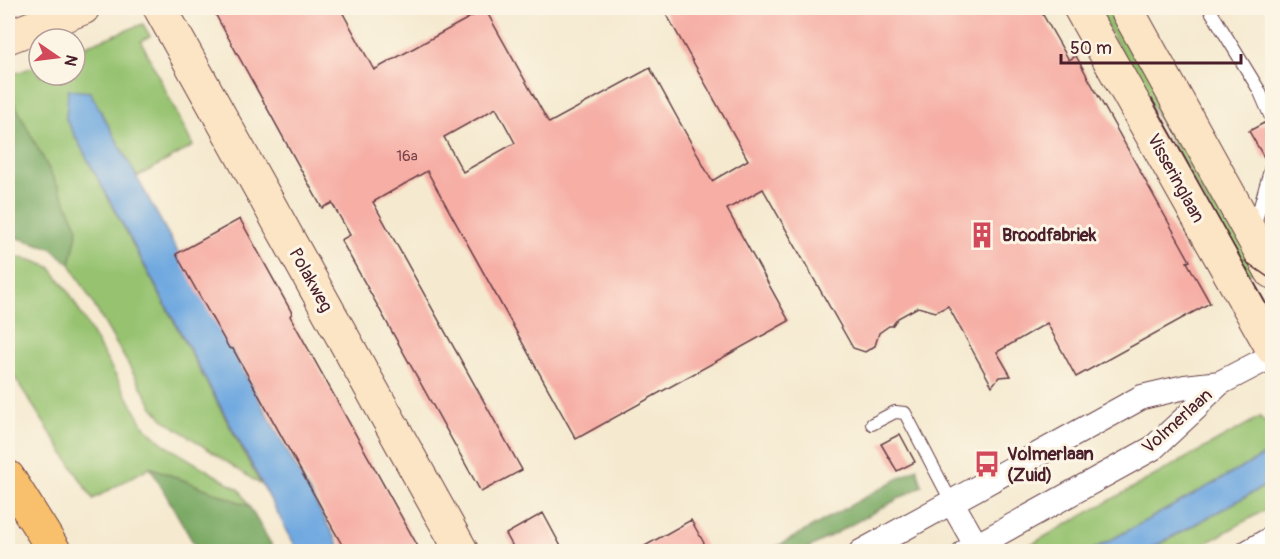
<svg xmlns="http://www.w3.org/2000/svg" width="1280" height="559" font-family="Pangolin,sans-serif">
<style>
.green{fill:#97c371;stroke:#70714e;stroke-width:1.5}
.forest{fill:#79a963;stroke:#626447;stroke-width:1.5}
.water{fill:#70a9e0;stroke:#5d6486;stroke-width:1.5}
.building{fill:#f6aea5;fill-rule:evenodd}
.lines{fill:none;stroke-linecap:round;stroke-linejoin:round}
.lane-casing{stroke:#643d44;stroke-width:14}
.street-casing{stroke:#643d44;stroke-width:26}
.secondary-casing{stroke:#643d44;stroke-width:35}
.highway-casing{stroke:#643d44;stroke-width:35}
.lane{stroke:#fff;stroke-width:12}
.street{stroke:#fff;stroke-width:24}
.secondary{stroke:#fce5c4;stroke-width:33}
.highway{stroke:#f8bf6c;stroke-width:33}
.tram{stroke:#4a1f2b;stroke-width:1.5}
.labels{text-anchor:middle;stroke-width:6;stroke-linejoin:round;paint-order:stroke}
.number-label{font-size:15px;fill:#75434a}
.street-label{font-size:18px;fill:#4a1f2b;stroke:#fcf5e5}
.poi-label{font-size:18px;font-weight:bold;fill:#4a1f2b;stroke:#fcf5e5;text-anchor:start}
</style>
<rect width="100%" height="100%" fill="#fcf5e5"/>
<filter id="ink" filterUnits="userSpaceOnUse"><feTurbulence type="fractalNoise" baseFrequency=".0167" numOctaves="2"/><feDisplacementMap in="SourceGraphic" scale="12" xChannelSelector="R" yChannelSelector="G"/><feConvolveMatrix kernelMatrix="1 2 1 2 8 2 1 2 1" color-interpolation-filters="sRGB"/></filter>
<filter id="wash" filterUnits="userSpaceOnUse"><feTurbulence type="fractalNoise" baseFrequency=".008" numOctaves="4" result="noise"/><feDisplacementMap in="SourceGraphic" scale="24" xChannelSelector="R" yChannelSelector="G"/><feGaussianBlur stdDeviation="1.35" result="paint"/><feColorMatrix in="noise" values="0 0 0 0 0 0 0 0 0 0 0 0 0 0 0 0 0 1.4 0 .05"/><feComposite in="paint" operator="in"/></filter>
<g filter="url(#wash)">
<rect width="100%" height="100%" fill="#f5ead0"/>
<!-- green -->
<path class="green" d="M1097 8H1122L1264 265 1246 275Z
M143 24 150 36 141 41 193 146 137 177 90 92 66 119 261 485 163 419 153 407 70 264 78 229 67 204 8 91V76L39 65V75H75V50Z
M8 255 31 260 50 267 68 291 144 426 165 445 240 490 249 506 150 467 93 499 8 367Z
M1260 417 1272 429V451L1091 551 1017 552Z
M1272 482V506L1192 551 1146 552Z"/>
<!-- forest -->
<path class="forest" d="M8 91 67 204 78 229 70 264 51 248 8 235Z
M150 467 249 506 275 551H198Z
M917 468 922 486 803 551H769Z"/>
<!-- water -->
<path class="water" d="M68 90 90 92 342 551H298L66 119Z
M1272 451V482L1146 551H1091Z"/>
<g id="blocks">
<!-- building -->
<path class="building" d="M212 8H340L374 70 485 9 549 123 650 68 712 181 748 160 663 8H1039L1069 60 1076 56 1190 261 1187 262 1210 303 1076 377 1047 323 997 352 1011 376 999 377 992 386 948 306 936 312 918 307 898 318 892 326H889L879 333 875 346 865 352 853 348 763 189 727 209 789 321 576 439 427 171 373 202 522 470 481 492 341 240 350 235 332 203 322 208ZM496 108 515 143 463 172 444 137Z
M1264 123 1268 127 1272 128V155L1267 157 1265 159 1249 131Z
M240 219 292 313 290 316 421 552H346L233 349 229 348 176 254Z
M900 434 915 462 897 471 881 444Z
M543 513 564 552H516L506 534Z
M691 520 709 552H634Z"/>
</g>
</g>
<g filter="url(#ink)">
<use href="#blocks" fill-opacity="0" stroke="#643d44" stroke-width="1.5"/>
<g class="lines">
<!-- lane casing -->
<g class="lane-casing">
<path id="lane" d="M1209 8 1259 90 1272 120
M1254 228 1272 163
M872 424 895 412 905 413 951 501"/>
</g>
<!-- street casing -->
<g class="street-casing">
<path id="street" d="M951 501 976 545
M861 552 1142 397 1185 387 1220 383
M965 552 1153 448 1196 408 1204 398 1220 383 1272 356
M1248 552 1272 538"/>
</g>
<!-- secondary casing -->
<g class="secondary-casing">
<path id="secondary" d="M160 8 462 552
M1080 8 1272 348
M1126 8 1272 272
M8 37 83 8"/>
</g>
<!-- highway casing -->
<g class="highway-casing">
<path id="highway" d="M8 477 55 552"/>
</g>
<!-- lane -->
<use href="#lane" class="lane"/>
<!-- street -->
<use href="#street" class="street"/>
<!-- secondary -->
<use href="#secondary" class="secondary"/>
<!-- highway -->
<use href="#highway" class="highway"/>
<!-- tram -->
<path class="tram" d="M1152 99 1272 315
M1245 261 1272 280"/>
</g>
</g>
<!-- icons -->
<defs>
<g id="building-bare" transform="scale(2.07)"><path d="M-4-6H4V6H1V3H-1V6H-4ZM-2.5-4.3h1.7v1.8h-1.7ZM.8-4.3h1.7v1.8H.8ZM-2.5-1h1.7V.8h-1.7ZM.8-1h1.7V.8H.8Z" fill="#d1495b" stroke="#fcf5e5" stroke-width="2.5" paint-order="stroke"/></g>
<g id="bus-bare" transform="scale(2.07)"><path d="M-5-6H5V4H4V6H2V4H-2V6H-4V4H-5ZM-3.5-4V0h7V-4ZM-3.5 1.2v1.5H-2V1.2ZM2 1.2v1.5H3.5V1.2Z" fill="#d1495b" stroke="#fcf5e5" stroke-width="2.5" paint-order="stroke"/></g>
</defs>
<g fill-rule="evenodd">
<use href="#building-bare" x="982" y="235"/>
<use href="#bus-bare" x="987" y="464"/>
</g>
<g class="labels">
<!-- number labels -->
<g class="number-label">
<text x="407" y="161">16a</text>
</g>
<!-- street labels -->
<g class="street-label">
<text transform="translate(1176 178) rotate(61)" y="6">Visseringlaan</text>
<text transform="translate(311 280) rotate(61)" y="6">Polakweg</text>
<text transform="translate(1177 421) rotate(-42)" y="6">Volmerlaan</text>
</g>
<!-- poi labels -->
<g class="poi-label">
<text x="1002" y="241">Broodfabriek</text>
<text x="1007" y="460">Volmerlaan<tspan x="1007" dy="21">(Zuid)</tspan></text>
</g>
</g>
<!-- margin -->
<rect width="1280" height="559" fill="none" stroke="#fcf5e5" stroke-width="30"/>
<!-- north arrow -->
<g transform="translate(57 57) rotate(104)"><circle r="28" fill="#fcf5e5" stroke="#b59f9b" stroke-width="1.5"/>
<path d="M0-4.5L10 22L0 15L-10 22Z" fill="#d1495b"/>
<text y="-9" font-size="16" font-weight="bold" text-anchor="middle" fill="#4a1f2b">N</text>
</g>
<!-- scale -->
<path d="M1061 54v9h180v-9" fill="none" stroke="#4a1f2b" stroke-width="3"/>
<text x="1070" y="54" font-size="18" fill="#4a1f2b" stroke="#fcf5e5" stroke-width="4.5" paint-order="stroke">50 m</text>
</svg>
